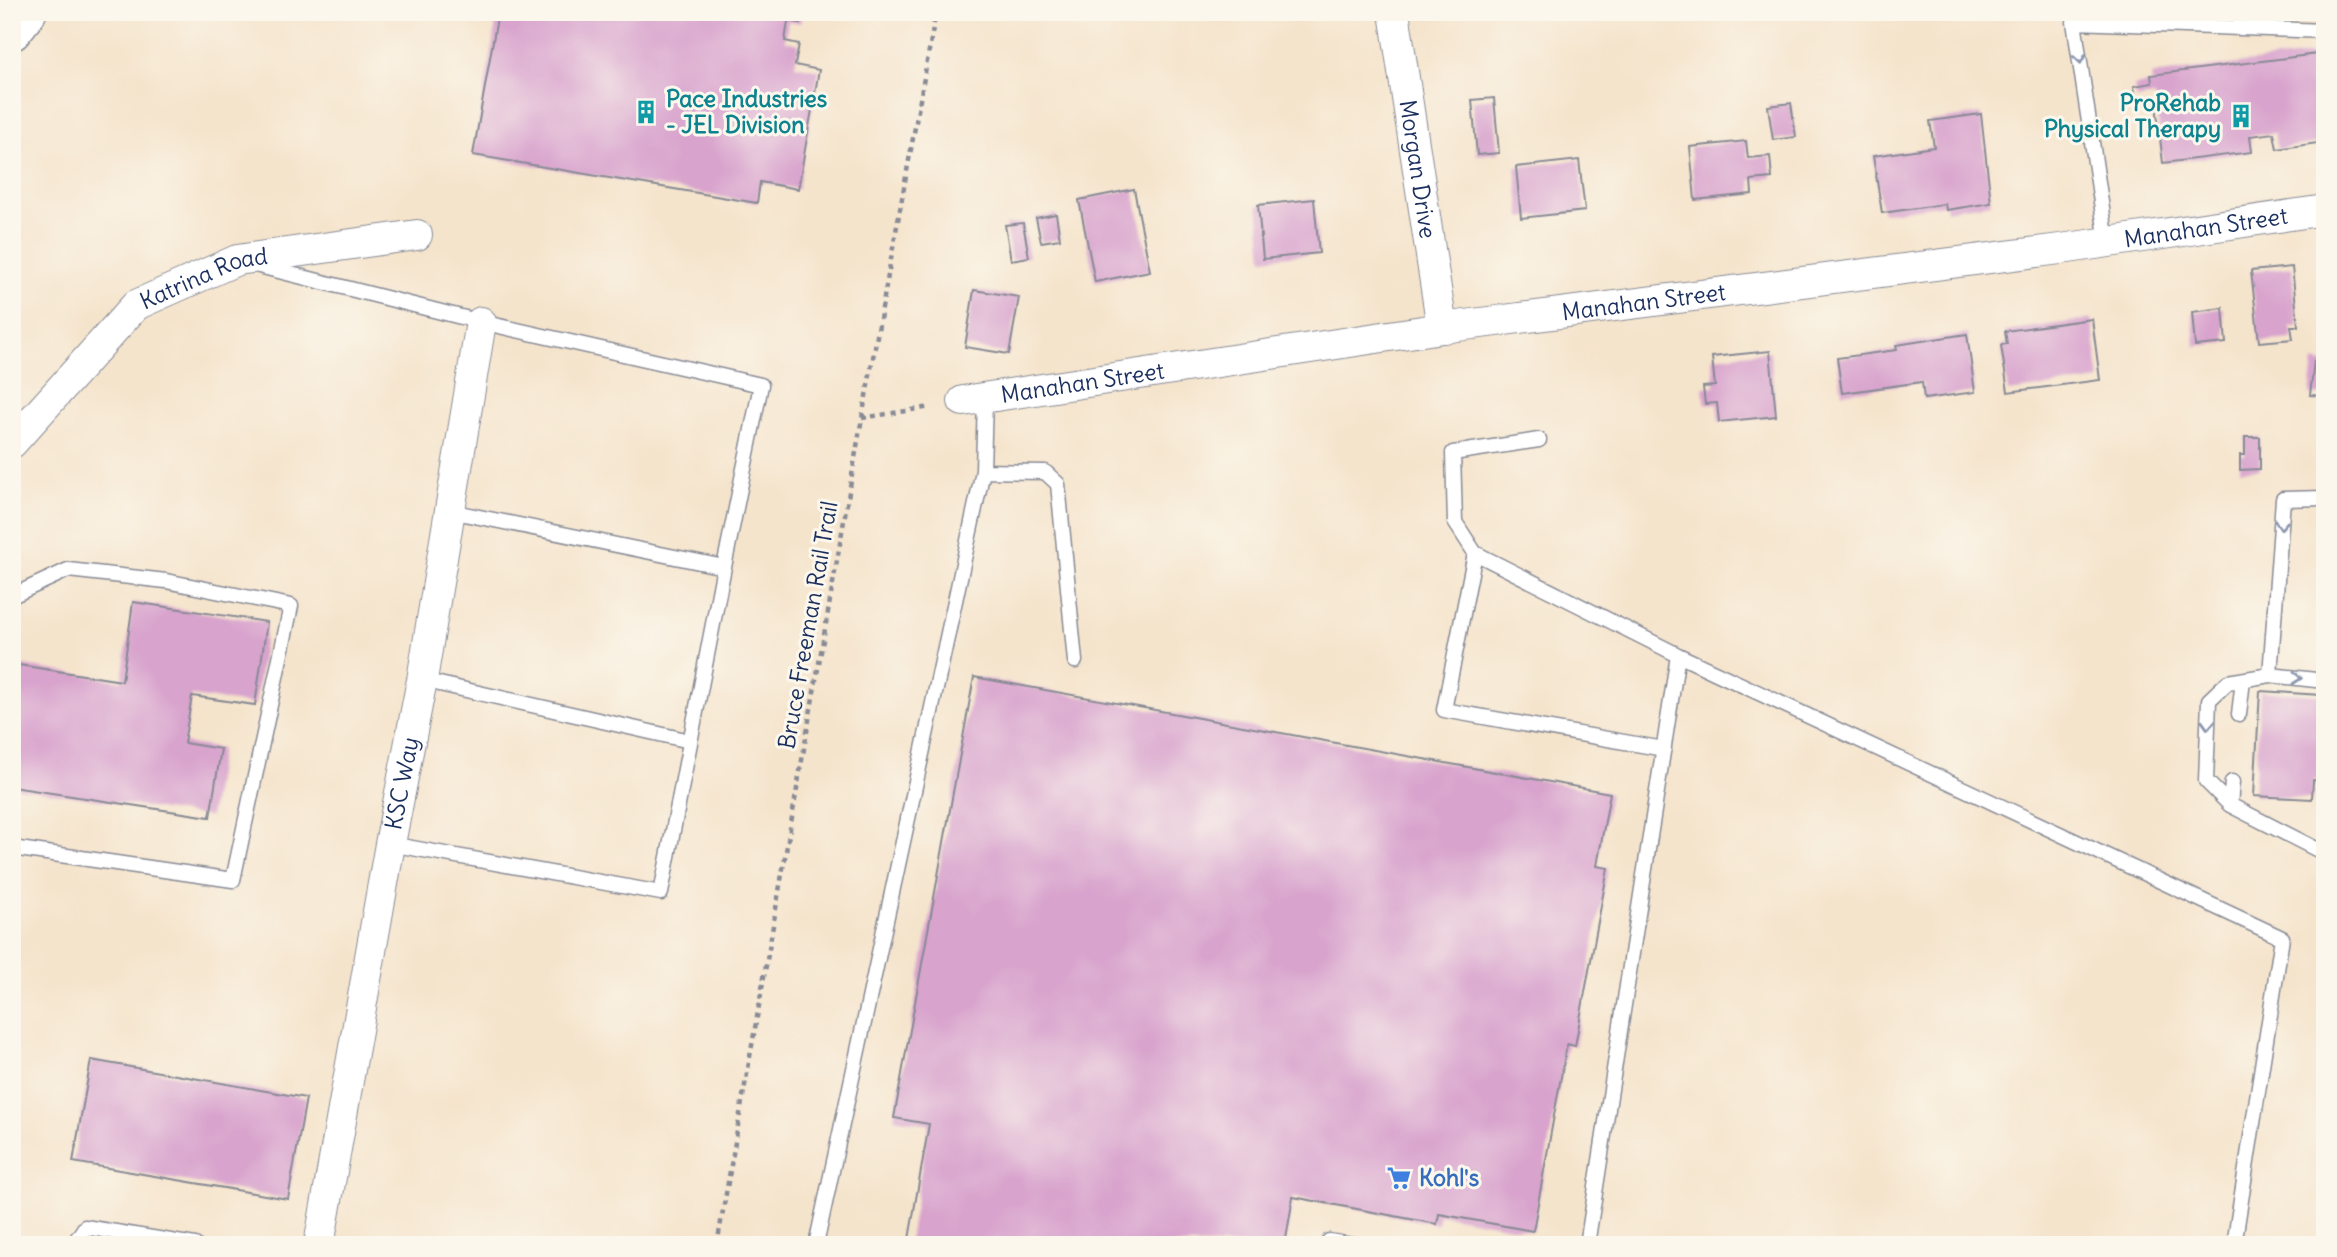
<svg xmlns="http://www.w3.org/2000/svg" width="2337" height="1257" font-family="Delius,sans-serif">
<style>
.building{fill:#d8a3cd}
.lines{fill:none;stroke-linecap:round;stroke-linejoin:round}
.service-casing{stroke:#888a95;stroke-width:17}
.minor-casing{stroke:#888a95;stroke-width:32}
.motorway-casing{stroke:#888a95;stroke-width:41}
.path{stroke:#888a95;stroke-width:4.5;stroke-dasharray:5 5;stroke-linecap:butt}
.service{stroke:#fff;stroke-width:14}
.minor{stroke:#fff;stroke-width:30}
.motorway{stroke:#fff;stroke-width:38}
.oneway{stroke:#8d97ae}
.labels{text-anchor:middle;stroke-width:6;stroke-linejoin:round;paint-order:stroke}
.culture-label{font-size:23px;font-weight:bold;fill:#0d838f;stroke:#fbf7ec;text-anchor:start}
.street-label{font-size:23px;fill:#1b2f5e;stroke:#fbf7ec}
.shop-label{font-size:23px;font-weight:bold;fill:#366cbe;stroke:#fbf7ec;text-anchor:start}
</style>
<rect width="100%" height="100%" fill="#fbf7ec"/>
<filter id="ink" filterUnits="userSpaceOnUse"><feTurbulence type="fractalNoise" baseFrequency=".0143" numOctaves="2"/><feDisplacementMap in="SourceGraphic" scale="14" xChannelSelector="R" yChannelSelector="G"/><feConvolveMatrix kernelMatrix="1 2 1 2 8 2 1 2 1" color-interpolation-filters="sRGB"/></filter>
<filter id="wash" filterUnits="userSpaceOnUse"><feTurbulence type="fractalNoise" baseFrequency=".00686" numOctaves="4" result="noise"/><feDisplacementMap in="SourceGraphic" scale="28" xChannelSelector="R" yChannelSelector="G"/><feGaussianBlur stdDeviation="1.57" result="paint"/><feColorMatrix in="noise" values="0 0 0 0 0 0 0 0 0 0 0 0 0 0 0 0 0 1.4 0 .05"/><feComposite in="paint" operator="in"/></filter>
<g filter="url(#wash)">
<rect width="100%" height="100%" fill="#f5e4cc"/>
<g id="blocks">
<!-- building -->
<path class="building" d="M498 12H802L800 23 788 21 785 41 799 44 795 65 819 70 798 189 760 182 757 203 473 155Z
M2325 53V142L2277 149 2274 133 2250 136 2252 152 2163 163 2155 96 2136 99 2134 86 2152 83 2151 75Z
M1494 98 1499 153 1477 155 1472 100Z
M1791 103 1796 137 1773 140 1768 106Z
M1981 114 1991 203 1946 210 1945 204 1882 213 1873 156 1934 147 1930 121Z
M1746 141 1748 158 1770 156 1772 178 1751 180 1752 194 1695 200 1690 147Z
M1579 160 1585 211 1521 218 1516 167Z
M1134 189 1150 271 1095 282 1079 200Z
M1314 199 1319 253 1263 259 1258 205Z
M1056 214 1060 239 1041 242 1036 218Z
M1023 223 1029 257 1011 260 1005 225Z
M2292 267 2298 326H2291L2293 339 2259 342 2251 271Z
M974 290 1019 297 1009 354 965 347Z
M2223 308 2226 343 2195 346 2192 312Z
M2092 319 2100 380 2008 392 2001 345 2007 344 2005 331Z
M1967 334 1975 392 1924 399 1922 382 1842 393 1837 358 1897 350 1896 345Z
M1770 351 1776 416 1719 422 1717 403 1705 404 1703 387 1715 386 1712 357Z
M2314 361 2325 363V396L2310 395Z
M2245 437H2260V469L2240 470V455H2245Z
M133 602 267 622 255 705 192 696 184 743 221 749 210 817 12 787V664L122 681Z
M974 677 1610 793 1597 866 1608 868 1575 1046 1567 1044 1533 1231 1439 1214 1437 1224 1293 1197 1285 1245H908L929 1124 894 1118Z
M2260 691 2321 695 2319 716H2325V781L2313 780 2312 799 2254 796Z
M91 1060 306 1098 288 1199 73 1162Z"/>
</g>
</g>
<g filter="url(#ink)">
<use href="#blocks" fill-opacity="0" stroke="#888a95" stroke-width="2"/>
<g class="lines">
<!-- service casing -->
<g class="service-casing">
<path id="service" d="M2107 242 2074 22 2325 31
M259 266 481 322 761 385 724 567
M1539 440 1453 453 1455 522 1475 553 1678 655
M983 471 1045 472 1058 484 1075 661
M1475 553 1444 710 1664 749
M12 596 68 570 166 581 291 606 233 880 12 848
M2270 675 2283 499 2325 498
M422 680 690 741
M2325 681 2270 675 2228 682 2209 700 2206 781 2230 805 2318 850 2325 851
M2239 714 2243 680
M2230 805 2232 782
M390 844 661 893 724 567 450 511
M73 1245 85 1227 195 1245
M816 1245 983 471 985 397
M1329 1245V1241L1352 1245
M1587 1245 1678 655 2282 938 2234 1245"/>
</g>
<!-- minor casing -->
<g class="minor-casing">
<g id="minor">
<path id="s1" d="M1394 12 1442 328"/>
<path id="s2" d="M963 401 1442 328 2068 248 2325 210"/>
<path id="s3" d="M12 443 136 305 237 260 417 235"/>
<path id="s4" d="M319 1245 390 844 422 680 481 322"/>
</g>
</g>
<!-- motorway casing -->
<g class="motorway-casing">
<path id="motorway" d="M12 31 27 12"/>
</g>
<!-- path -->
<path class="path" d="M862 418 931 407
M717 1245 862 418 936 12"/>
<!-- service -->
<use href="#service" class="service"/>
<!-- minor -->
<use href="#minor" class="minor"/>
<!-- motorway -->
<use href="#motorway" class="motorway"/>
</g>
<!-- one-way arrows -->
<defs><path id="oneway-chevron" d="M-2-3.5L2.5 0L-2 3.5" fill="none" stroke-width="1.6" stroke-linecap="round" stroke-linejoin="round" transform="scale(1.75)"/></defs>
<g class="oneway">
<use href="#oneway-chevron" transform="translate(2080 59) rotate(81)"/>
<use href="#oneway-chevron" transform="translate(2281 525) rotate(94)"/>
<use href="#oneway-chevron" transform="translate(2297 678) rotate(5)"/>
<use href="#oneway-chevron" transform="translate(2208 725) rotate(93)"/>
</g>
</g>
<!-- icons -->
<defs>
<g id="building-bare" transform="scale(1.89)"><path d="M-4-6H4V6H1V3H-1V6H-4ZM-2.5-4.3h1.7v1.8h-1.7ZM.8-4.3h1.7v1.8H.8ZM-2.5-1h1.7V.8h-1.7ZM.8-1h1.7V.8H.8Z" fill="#0f9aa8" stroke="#fbf7ec" stroke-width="2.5" paint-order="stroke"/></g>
<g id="supermarket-bare" transform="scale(1.89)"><path d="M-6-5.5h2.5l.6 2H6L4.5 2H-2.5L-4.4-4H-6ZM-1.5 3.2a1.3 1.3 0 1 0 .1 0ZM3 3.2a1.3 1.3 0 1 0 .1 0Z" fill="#3f7fe0" stroke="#fbf7ec" stroke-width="2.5" paint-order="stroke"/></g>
</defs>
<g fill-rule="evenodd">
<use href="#building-bare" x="646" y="112"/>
<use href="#building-bare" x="2241" y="116"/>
<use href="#supermarket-bare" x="1399" y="1178"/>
</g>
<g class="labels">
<!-- culture labels -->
<g class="culture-label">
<text x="666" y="107">Pace Industries<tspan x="666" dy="26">- JEL Division</tspan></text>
<text x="2221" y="111" text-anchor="end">ProRehab<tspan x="2221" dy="26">Physical Therapy</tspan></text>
</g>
<!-- street labels -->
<g class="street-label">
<text dy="8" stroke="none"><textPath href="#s1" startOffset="159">Morgan Drive</textPath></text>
<text dy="8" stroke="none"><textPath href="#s2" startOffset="1255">Manahan Street</textPath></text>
<text dy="8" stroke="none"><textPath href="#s3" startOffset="259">Katrina Road</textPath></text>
<text dy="8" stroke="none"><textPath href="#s2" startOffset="688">Manahan Street</textPath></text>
<text dy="8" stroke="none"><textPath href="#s2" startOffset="121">Manahan Street</textPath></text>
<text transform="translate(808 625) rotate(-80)" y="8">Bruce Freeman Rail Trail</text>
<text dy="8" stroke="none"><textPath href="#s4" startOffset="469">KSC Way</textPath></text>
</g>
<!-- shop labels -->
<g class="shop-label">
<text x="1419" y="1186">Kohl's</text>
</g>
</g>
<!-- margin -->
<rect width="2337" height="1257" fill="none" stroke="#fbf7ec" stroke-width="42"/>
</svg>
